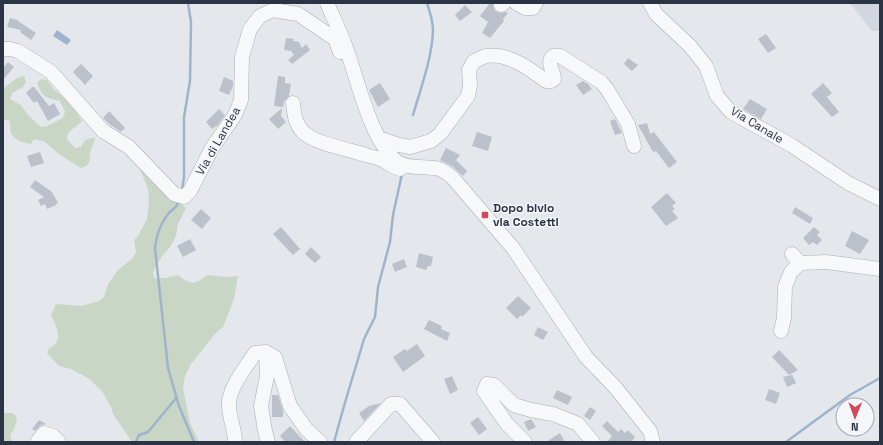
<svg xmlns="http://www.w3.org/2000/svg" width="883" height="445" font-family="'Space Grotesk',sans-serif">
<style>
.built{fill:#d2d6de}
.green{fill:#c9d6c5}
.water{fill:#9fb4cc}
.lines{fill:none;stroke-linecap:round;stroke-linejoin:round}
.stream{stroke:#9fb4cc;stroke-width:2.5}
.building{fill:#bbc0ca}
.minor-casing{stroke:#a9aeb7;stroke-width:15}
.minor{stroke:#f7f8fa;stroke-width:14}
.poi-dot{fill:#d1495b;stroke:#f4f6f9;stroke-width:1.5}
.labels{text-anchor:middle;stroke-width:3;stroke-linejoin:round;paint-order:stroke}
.street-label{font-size:12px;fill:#2b3445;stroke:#f4f6f9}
.poi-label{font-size:12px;font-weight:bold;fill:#2b3445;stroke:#f4f6f9;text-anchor:start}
</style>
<rect width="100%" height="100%" fill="#e4e7ec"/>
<!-- built -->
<path class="built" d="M850 3H880V31H872Z"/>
<!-- green -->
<path class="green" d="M24 76 26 82 23 87 12 93 10 99 21 105 28 115 41 127 47 126 63 118 65 112 60 101C46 98 42 97 37 83L41 79 47 80 54 90 69 101 82 121 68 133 67 139 75 148 81 147C84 140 87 138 95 138 95 143 92 145 91 150 88 160 93 164 81 168L59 154 45 142 34 139 31 144C24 143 14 140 11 133 10 129 11 125 9 120H3V88C11 84 15 77 24 76Z
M139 166 167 194 186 208 178 224 176 236 170 247 162 256 153 272 154 278H166L178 275C191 285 194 285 208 275L226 277 238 276 234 299 223 327 214 335 191 364 185 376 183 388 190 423 199 442H132L113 414 111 407 102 391 88 378 71 369 59 366 47 353C50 345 51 348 55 344 62 336 55 323 51 315L56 304 82 306 99 301 104 297 108 284 118 270 133 258 136 252 134 240 138 236 147 219 149 201 148 189Z
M3 413H13L17 418 14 430 10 434 12 442H3Z"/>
<!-- water -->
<path class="water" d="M57 30 71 40 67 45 53 36Z"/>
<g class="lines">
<!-- stream -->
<path class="stream" d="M413 115C421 87 432 59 433 30 433 21 430 12 427 3
M182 190 184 177V117L190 81 191 22 188 3
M179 201C177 207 173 209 169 213 161 222 156 236 155 248L168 368 179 406 194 442
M136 442 139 435 148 432 177 397
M334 442 344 406 364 339 375 317 378 287 390 242 393 215 402 174
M786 442 850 395 880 378"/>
</g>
<!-- building -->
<path class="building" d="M490 3H493L494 9 497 12 502 13 506 12 508 13 503 19 504 21 490 38 482 33 488 22 480 16Z
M465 5 472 12 460 21 455 15Z
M10 18 18 20V21L36 33 31 40 20 32 21 30 7 27Z
M766 34 776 48 768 53 758 39Z
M286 38 294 39 293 41 299 42 302 48 306 44 310 50 292 64 288 60 294 55 291 51 284 50Z
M628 58 638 65 632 71 624 64Z
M8 62 14 67 3 80V68Z
M81 64 93 76 85 85 73 72Z
M278 76 285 77V83L291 84 289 96 285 101H284L283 107 274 106Z
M224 77 233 81V86L229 95 219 91Z
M583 81 588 84 592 89 583 95 576 85Z
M380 83 390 99 378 107 369 90Z
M823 83 832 93 827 97 839 112 832 117 811 94Z
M32 87H34L49 106 54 103 60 114 48 121 37 101 34 103 26 93Z
M750 99 767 109 761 119 743 109Z
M282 108 281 116 286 122 278 129 269 119Z
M219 109 225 115 218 125 212 129 206 122Z
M109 111 125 128 121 132 109 124 103 118Z
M615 119 622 133 615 135 610 121Z
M647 123 650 134 654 132 677 162 669 168 656 151 653 152 638 125Z
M477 132 492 137 488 151 472 146Z
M446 148 460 155 456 160 467 171 463 176 452 166 440 160Z
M40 152 44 163 31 167 27 156Z
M35 180 52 192 58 203 56 204V205L47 209 45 204 41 206 38 200 44 197 30 187Z
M667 193 676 203 672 206 675 209 672 211 678 218 666 226 651 207Z
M795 207 813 218 810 224 792 213Z
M201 209 211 218 202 229 191 220Z
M281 227 300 249 293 255 273 234Z
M814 227 820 232 817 235 822 240 817 245 813 242 809 245 803 238Z
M852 231 869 240 860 254 845 246Z
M190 239 196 250 183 257 177 246Z
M311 247 321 257 315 263 305 254Z
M419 253 433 257 431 266H428L426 270 416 267Z
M404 259 407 267 395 272 392 264Z
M518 296 531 308 522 317 521 315 517 319 506 308Z
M429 320 442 326 441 329 450 333 447 341 424 329Z
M538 327 548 332 543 340 534 335Z
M417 344 425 356 403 372 393 357 405 349 407 351Z
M779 350 783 354 798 370 789 375 772 357Z
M792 375 796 383 787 387 783 377Z
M452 376 458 390 450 394 444 379Z
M769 389 780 393 776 404 765 400Z
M557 390 572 397 568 405 553 398Z
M272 395H278L283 411V417H272Z
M381 403 364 421 359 413 369 406Z
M590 407 596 411 590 420 584 416Z
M478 417 487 429 479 435 470 423Z
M531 419 536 427 528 431 524 422Z
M39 420 46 424 41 425 35 431 32 429Z
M607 421 618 432 621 429 625 433 628 430 635 437 631 442H607L612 436 602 426Z
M290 426 305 442H285L280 436Z
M560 433 565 442H546Z"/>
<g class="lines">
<!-- minor casing -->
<g class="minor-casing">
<path id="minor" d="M327 3C333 17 340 31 345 45 358 79 369 138 397 162 406 169 428 166 439 169 443 170 448 174 452 177L513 248 586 357 615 387 650 431 653 442
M516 3 525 8H533L536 3
M650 3 656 14 690 46 706 66 717 96 731 112 791 145 848 183 880 199
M501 5 504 3
M3 49H10L18 51 51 72 103 131 129 147 174 194 184 197 190 191 212 148 235 115 241 100 242 57 250 29 260 16 273 10 298 14 335 39 340 52
M293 103C294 113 295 124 303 132 315 144 352 150 369 156 374 157 381 159 386 162 391 165 394 167 400 169
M379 138 399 145 410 147 431 141 440 134 468 96 470 86 469 70 474 61C478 60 482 57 486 56 507 52 530 69 546 81H551L554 79C554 71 546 63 553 56H560L601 82 607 89 628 124 634 146
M792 254 800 263 826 262 880 269
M781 331 784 318 785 287 791 272 800 263
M266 352 267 376 261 406 265 431 268 442
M37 442 44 433 53 436 59 442
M235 442C235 429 229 418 229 405 228 389 246 367 255 353L266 352 275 357 290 406 306 429 320 442
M356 442 391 404H400L433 442
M525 442 507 424 484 391 487 384 494 385 514 405 531 410 553 414 578 424 593 442"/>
</g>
<!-- minor -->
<use href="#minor" class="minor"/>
</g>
<!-- markers -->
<rect class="poi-dot" x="481" y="211" width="8" height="8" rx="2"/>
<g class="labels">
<!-- street labels -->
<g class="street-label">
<text transform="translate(757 125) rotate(31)" y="4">Via Canale</text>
<text transform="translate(218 141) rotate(-60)" y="4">Via di Landea</text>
</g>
<!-- poi labels -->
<g class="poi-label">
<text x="493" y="212">Dopo bivio<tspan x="493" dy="14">via Costetti</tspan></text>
</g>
</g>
<!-- border -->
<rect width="883" height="445" fill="none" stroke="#2b3445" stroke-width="8"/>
<!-- north arrow -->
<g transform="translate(855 417) rotate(181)"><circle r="19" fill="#f4f6f9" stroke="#a4a8b1"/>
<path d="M0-3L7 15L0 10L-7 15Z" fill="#d1495b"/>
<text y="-6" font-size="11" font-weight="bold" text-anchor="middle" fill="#2b3445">N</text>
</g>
</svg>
